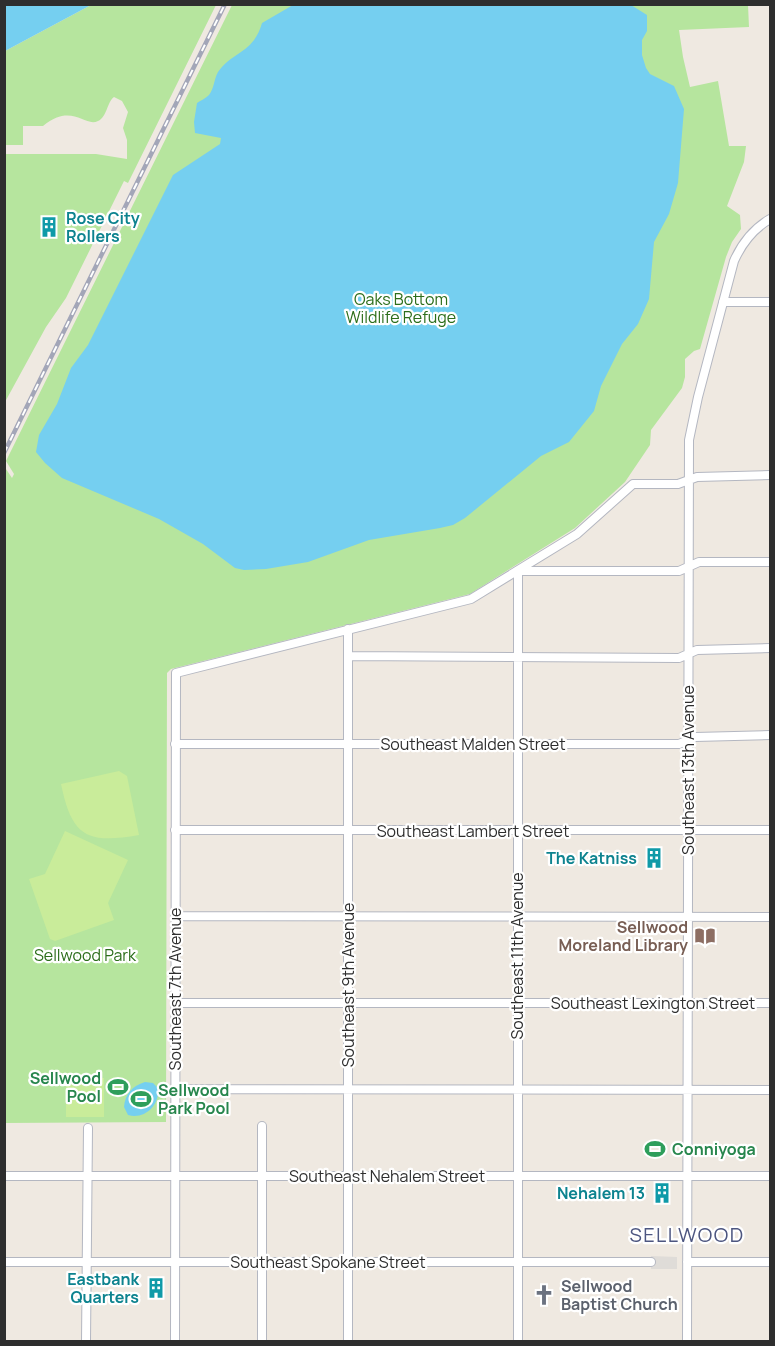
<svg xmlns="http://www.w3.org/2000/svg" width="775" height="1346" font-family="Manrope,sans-serif">
<style>
.green{fill:#b6e59e}
.pitch{fill:#c9ec9a}
.plaza{fill:#dfdcd8}
.water{fill:#75cff0}
.lines{fill:none;stroke-linecap:round;stroke-linejoin:round}
.minor-casing{stroke:#b4b7c1;stroke-width:10}
.minor{stroke:#fff;stroke-width:8}
.rail-casing{stroke:#a3a6b8;stroke-width:4.5}
.rail{stroke:#fff;stroke-width:2;stroke-dasharray:7;stroke-linecap:butt}
.labels{text-anchor:middle;stroke-width:4.5;stroke-linejoin:round;paint-order:stroke}
.culture-label{font-size:16px;font-weight:bold;fill:#0d838f;stroke:#fff;text-anchor:end}
.park-label{font-size:16px;fill:#2c6e1b;stroke:#fff}
.street-label{font-size:16px;fill:#2e2e2e;stroke:#fff}
.education-label{font-size:16px;font-weight:bold;fill:#785e54;stroke:#fff;text-anchor:end}
.leisure-label{font-size:16px;font-weight:bold;fill:#27864d;stroke:#fff;text-anchor:start}
.worship-label{font-size:16px;font-weight:bold;fill:#5b616d;stroke:#fff;text-anchor:start}
.quarter-label{font-size:20px;letter-spacing:1.5px;fill:#4d5680;stroke:#fff}
</style>
<rect width="100%" height="100%" fill="#efe9e1"/>
<!-- green -->
<path class="green" d="M91 5H216L128 183 124 181 66 298 46 327 5 402V154H96L127 159V140L123 128 128 112 122 101 114 97C107 102 107 117 98 121 85 128 72 102 43 126H23V145H5V51Z
M232 5H748L749 27 679 30 683 57 690 87 718 81 729 146H746L744 162 727 206 740 215 741 229 732 242 726 257 700 349 694 351 685 359V377L682 388 651 430 650 445 625 482 575 528 470 594 171 669 167 673 166 1122 5 1123 4 466 12 478 14 474 6 461Z"/>
<!-- pitch -->
<path class="pitch" d="M119 771 127 776 139 835C87 844 72 837 61 784Z
M65 831 128 860 108 903 114 920 55 941 50 939 29 879 45 874Z
M66 1078H104V1117H66Z"/>
<!-- plaza -->
<path class="plaza" d="M651 1256 677 1257V1269H651Z"/>
<!-- water -->
<path class="water" d="M5 4H91V5L5 51Z
M293 5H631L647 15V31L642 40V55L646 68 650 74 674 86 684 109 678 183 669 214 654 242 649 299 638 324 622 344 601 386 594 411 569 442 541 456 465 518 453 525 440 528 369 540 308 562 266 569 244 570 235 568 203 544 159 519 62 478 45 463 36 452 39 435 57 404 71 368 88 345 173 175 220 144 221 138 195 133 194 122 197 103C200 101 206 98 209 95 214 89 214 79 218 72 233 51 253 54 262 23Z
M145 1082 153 1083 158 1088C160 1105 145 1120 128 1115L124 1107C125 1094 132 1086 145 1082Z"/>
<g class="lines">
<!-- minor casing -->
<g class="minor-casing">
<path id="minor" d="M723 302H770
M348 656 679 658 697 650 770 648
M175 744H679L695 737 770 735
M175 830H770
M175 916 770 917
M175 1003H770
M175 1089 770 1090
M4 1176H770
M4 1262H651
M687 1262H770
M86 1342 88 1128
M175 1342 176 673 471 599 577 534 633 484H678L697 477 770 475
M262 1342V1126
M348 1342V629
M518 1342V571H679L699 562H770
M687 1342 689 440 698 397 734 261C742 243 753 229 770 219"/>
</g>
<!-- minor -->
<use href="#minor" class="minor"/>
<!-- rail casing -->
<g class="rail-casing">
<path id="rail" d="M4 453 225 4"/>
</g>
<!-- rail -->
<use href="#rail" class="rail"/>
</g>
<!-- icons -->
<defs>
<g id="building-bare" transform="scale(1.62)"><path d="M-4-6H4V6H1V3H-1V6H-4ZM-2.5-4.3h1.7v1.8h-1.7ZM.8-4.3h1.7v1.8H.8ZM-2.5-1h1.7V.8h-1.7ZM.8-1h1.7V.8H.8Z" fill="#0f9aa8" stroke="#fff" stroke-width="2.5" paint-order="stroke"/></g>
<g id="library-bare" transform="scale(1.62)"><path d="M-6-4Q-3-5.5-.7-3.5V5Q-3 3-6 4ZM6-4Q3-5.5 .7-3.5V5Q3 3 6 4Z" fill="#8d6e63" stroke="#fff" stroke-width="2.5" paint-order="stroke"/></g>
<g id="stadium-bare" transform="scale(1.62)"><path d="M0-5a6.5 5 0 1 0 0 10a6.5 5 0 1 0 0-10ZM-3.5-1.8h7v3.6h-7Z" fill="#2e9e5b" stroke="#fff" stroke-width="2.5" paint-order="stroke"/></g>
<g id="church-bare" transform="scale(1.62)"><path d="M-1.2-6h2.4v3.5h3.3v2.4h-3.3V6h-2.4V-.1h-3.3v-2.4h3.3Z" fill="#6b7280" stroke="#fff" stroke-width="2.5" paint-order="stroke"/></g>
</defs>
<g fill-rule="evenodd">
<use href="#building-bare" x="49" y="227"/>
<use href="#building-bare" x="654" y="858"/>
<use href="#library-bare" x="705" y="936"/>
<use href="#stadium-bare" x="118" y="1087"/>
<use href="#stadium-bare" x="141" y="1099"/>
<use href="#stadium-bare" x="655" y="1149"/>
<use href="#building-bare" x="662" y="1193"/>
<use href="#building-bare" x="156" y="1288"/>
<use href="#church-bare" x="544" y="1295"/>
</g>
<g class="labels">
<!-- culture labels -->
<g class="culture-label">
<text x="66" y="224" text-anchor="start">Rose City<tspan x="66" dy="18">Rollers</tspan></text>
<text x="637" y="864">The Katniss</text>
<text x="645" y="1199">Nehalem 13</text>
<text x="139" y="1285">Eastbank<tspan x="139" dy="18">Quarters</tspan></text>
</g>
<!-- park labels -->
<g class="park-label">
<text x="401" y="305">Oaks Bottom<tspan x="401" dy="18">Wildlife Refuge</tspan></text>
<text x="85" y="961">Sellwood Park</text>
</g>
<!-- street labels -->
<g class="street-label">
<text x="473" y="750">Southeast Malden Street</text>
<text transform="translate(688 770) rotate(-90)" y="6">Southeast 13th Avenue</text>
<text x="473" y="837">Southeast Lambert Street</text>
<text transform="translate(517 956) rotate(-90)" y="6">Southeast 11th Avenue</text>
<text transform="translate(348 985) rotate(-90)" y="6">Southeast 9th Avenue</text>
<text transform="translate(175 989) rotate(-90)" y="6">Southeast 7th Avenue</text>
<text x="653" y="1009">Southeast Lexington Street</text>
<text x="387" y="1182">Southeast Nehalem Street</text>
<text x="328" y="1268">Southeast Spokane Street</text>
</g>
<!-- education labels -->
<g class="education-label">
<text x="688" y="933">Sellwood<tspan x="688" dy="18">Moreland Library</tspan></text>
</g>
<!-- leisure labels -->
<g class="leisure-label">
<text x="101" y="1084" text-anchor="end">Sellwood<tspan x="101" dy="18">Pool</tspan></text>
<text x="158" y="1096">Sellwood<tspan x="158" dy="18">Park Pool</tspan></text>
<text x="672" y="1155">Conniyoga</text>
</g>
<!-- worship labels -->
<g class="worship-label">
<text x="561" y="1292">Sellwood<tspan x="561" dy="18">Baptist Church</tspan></text>
</g>
<!-- quarter labels -->
<g class="quarter-label">
<text x="687" y="1242">SELLWOOD</text>
</g>
</g>
<!-- border -->
<rect width="775" height="1346" fill="none" stroke="#2e2e2e" stroke-width="12"/>
</svg>
